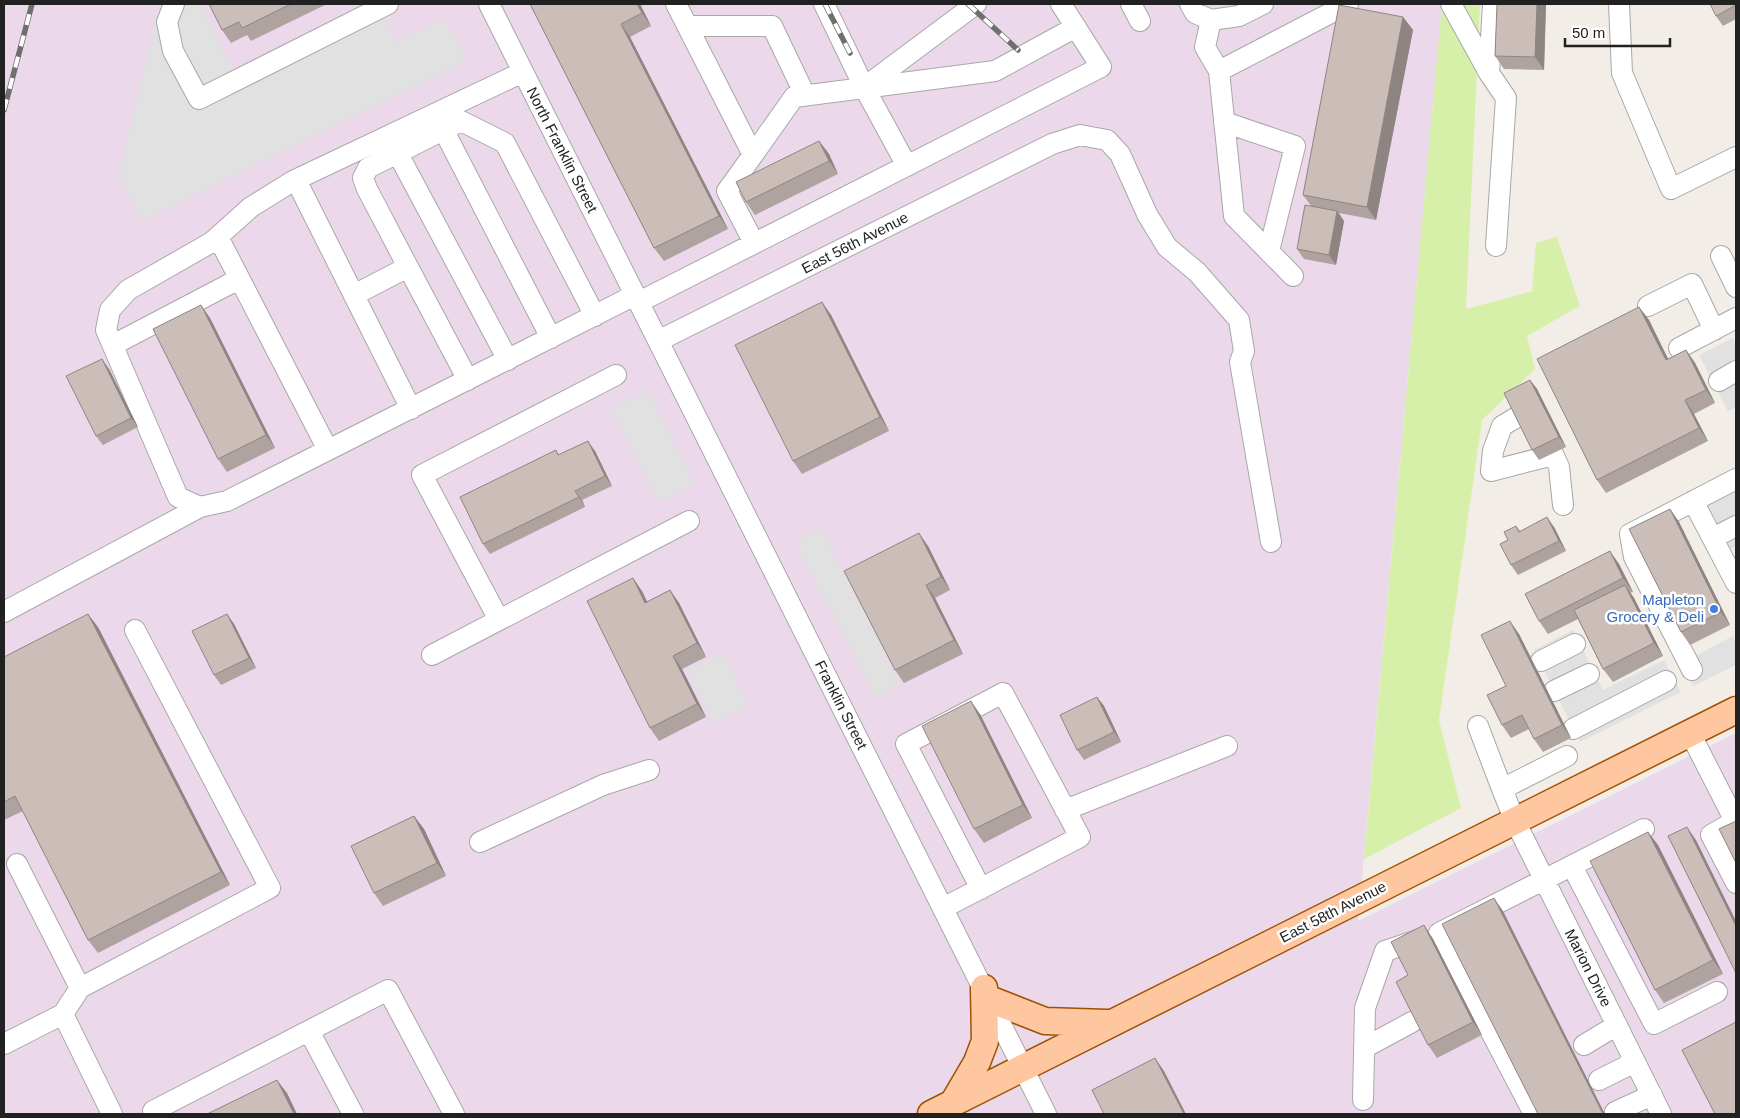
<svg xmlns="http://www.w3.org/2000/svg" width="1740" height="1118" font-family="Arial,sans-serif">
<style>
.industrial{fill:#ecd8eb}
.grass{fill:#d7f0a9}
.parking{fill:#e1e1e1}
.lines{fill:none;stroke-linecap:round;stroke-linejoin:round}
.minor-casing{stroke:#a8a8a8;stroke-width:22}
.major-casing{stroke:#9e5200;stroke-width:29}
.minor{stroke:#fff;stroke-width:20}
.major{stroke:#ffc79f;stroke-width:26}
.rail-casing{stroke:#6f6f6f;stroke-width:5.5}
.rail{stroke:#fff;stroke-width:4;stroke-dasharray:11;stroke-linecap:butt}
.wall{fill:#afa39f}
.shaded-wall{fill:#8e8582}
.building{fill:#cbbeb9;stroke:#8e8582}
.shop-dot{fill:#3f7fe0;stroke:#fff;stroke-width:2}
.labels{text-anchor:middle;stroke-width:5;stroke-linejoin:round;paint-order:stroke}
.street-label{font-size:15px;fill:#212121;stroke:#fff}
.shop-label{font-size:15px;fill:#366cbe;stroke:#fff;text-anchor:end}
</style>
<rect width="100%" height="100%" fill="#f2ede7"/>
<!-- industrial -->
<path class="industrial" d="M4 4H1442L1358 921 1736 733V1114H4Z"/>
<!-- grass -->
<path class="grass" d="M1442 4H1480L1466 309 1532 291 1536 243 1557 237 1580 306 1527 336 1535 369 1482 420 1439 720 1461 808 1364 859Z"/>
<!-- parking -->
<path class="parking" d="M171 4H201L236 76 379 6 397 42 445 18 467 61 142 221 119 175 158 10Z
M1733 338 1736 344V407L1728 411 1699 355Z
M648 390 695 484 658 502 611 409Z
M1736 488V546L1730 549 1707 503Z
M821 528 900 685 875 698 795 541Z
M1573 630 1603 690 1664 660 1681 692 1580 742 1534 650Z
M1733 636 1736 642V665L1693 686 1682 663Z
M723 652 749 706 713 724 687 670Z"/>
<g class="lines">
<!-- minor casing -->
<g class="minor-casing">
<path id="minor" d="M174 4 167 22 173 51 199 99 388 4
M489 4 1046 1114
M676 4 753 155 727 191 754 243
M824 4 864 87 907 166
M1131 4 1140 21
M1190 4 1195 13 1211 20
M1451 4 1489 73 1506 98 1496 246
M1619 4 1622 73 1671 189 1736 157
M1211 20 1205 47 1219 71 1348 4
M1211 20 1239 16 1263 4
M687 26H772L805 95
M1219 71 1234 216 1293 276
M523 72 293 181 251 207 212 242 128 290 110 310 106 330 178 497 200 507 227 501 635 295
M1489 73 1493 4
M866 86 976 4
M1224 122 1295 146 1269 251
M443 129 551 338
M397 152 508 360
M753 155 794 97 995 71 1076 27
M296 180 411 409
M218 237 328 450
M1721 256 1736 287
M408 267 468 380
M354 295 408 267 367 189 363 178 368 168 461 121 505 143 595 316
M639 302 1101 67 1061 4
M1648 306 1692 284 1714 330
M658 341 1052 144 1080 135 1107 140 1120 154 1147 214 1167 247 1197 272 1239 320 1244 351 1240 362 1271 542
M113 345 239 279
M1679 348 1736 318
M1719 381 1736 371
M1553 455 1491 471 1493 451 1502 426 1532 408 1559 467 1563 505
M1693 501 1736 583
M1713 538 1736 526
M4 612 200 507
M499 620 422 475 616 375
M432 655 689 521
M1541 661 1575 644
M1692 670 1634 557 1630 534 1736 479
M1554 691 1589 674
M1478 726 1502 789
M1573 729 1666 681
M1690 733 1735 821 1711 835 1736 883
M1567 756 1502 789 1515 821 1661 1114
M1065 810 1227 746
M480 842 603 785 649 770
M17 864 80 988
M1572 866 1654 1024 1717 992
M943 908 1080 837 1003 693 906 744 981 889
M63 1014 80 988 270 888 135 630
M309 1031 353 1114
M4 1044 63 1014 112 1114
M1584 1045 1617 1025
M1364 1048 1412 1022
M1599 1080 1635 1062
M1363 1100 1365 1008 1385 951 1418 940
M153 1111 388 990 454 1114
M1615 1112 1652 1095
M1534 1114 1439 933 1644 829"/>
</g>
<!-- major casing -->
<g class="major-casing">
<path id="major" d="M989 999 1045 1021 1107 1023
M953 1103 977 1062 985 1041 984 988
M931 1114 1736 710"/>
</g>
<!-- minor -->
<use href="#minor" class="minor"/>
<!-- major -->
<use href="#major" class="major"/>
<!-- rail casing -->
<g class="rail-casing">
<path id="rail" d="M825 4 850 53
M968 4 1018 50
M4 110 32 4"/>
</g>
<!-- rail -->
<use href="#rail" class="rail"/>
</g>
<!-- wall -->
<path class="wall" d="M209 4H327L251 41 247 35 231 43 222 30Z
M530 4H640L651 26 630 37 728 229 664 261 654 248Z
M1497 4H1546L1544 70 1504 69 1495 56Z
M1736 4V19L1723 26 1716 16Z
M1403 17 1413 30 1376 220 1339 213 1344 221 1336 265 1304 259 1297 249 1311 206 1303 195Z
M819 141 829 154 838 174 755 215 746 202Z
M822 302 831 315 889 431 802 474 793 461Z
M1639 307 1649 320 1668 359 1686 350 1695 363 1715 403 1694 414 1708 441 1606 493 1597 480Z
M210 318 275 448 227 472 218 459Z
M109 369 138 427 103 445 96 436Z
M1530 380 1537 389 1566 447 1539 460 1532 450Z
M556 450 559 455 595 451 612 486 582 500 585 507 490 554 483 544Z
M1670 509 1679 522 1730 625 1690 645 1681 632Z
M1516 526 1520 531 1554 527 1566 551 1518 575 1511 565 1508 540Z
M928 546 950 590 935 598 963 654 904 683 895 670Z
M1619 564 1633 592 1630 593 1634 598 1663 656 1613 682 1603 669 1578 619 1548 634 1539 621Z
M670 590 679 603 706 657 682 669 706 717 659 741 650 728 642 591 647 602Z
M227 614 234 624 256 668 221 685 214 675Z
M98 627 230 885 98 953 88 940 23 811 4 820V657Z
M1519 634 1571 738 1543 752 1534 739 1529 729 1511 738 1502 725 1506 686Z
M1097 697 1104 706 1121 742 1084 760 1077 750Z
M980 714 1032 818 984 843 974 829Z
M414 816 424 829 446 876 383 906 374 893Z
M1648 832 1658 845 1723 974 1664 1003 1655 990Z
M1424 925 1433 939 1482 1035 1437 1058 1428 1045 1408 975Z"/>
<!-- shaded-wall -->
<path class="shaded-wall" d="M637 4H640L651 26 642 13Z
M1537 4H1546L1544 70 1535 57Z
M1403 17 1413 30 1376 220 1367 207Z
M621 24 630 37 728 229 719 216Z
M819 141 829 154 838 174 829 161Z
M1337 211 1344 221 1336 265 1329 255Z
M822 302 831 315 889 431 880 417Z
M201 305 210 318 275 448 266 435Z
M1639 307 1649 320 1675 373 1666 360Z
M1686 350 1695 363 1715 403 1706 390Z
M102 359 109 369 138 427 131 418Z
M1530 380 1537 389 1566 447 1559 437Z
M1685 400 1694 414 1708 441 1699 428Z
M588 441 595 451 612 486 605 476Z
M575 491 582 500 585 507 579 497Z
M1670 509 1679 522 1730 625 1721 612Z
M1547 517 1554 527 1566 551 1559 541Z
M919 533 928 546 950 590 941 577Z
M1610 551 1619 564 1633 592 1623 578Z
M633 578 642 591 654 616 645 603Z
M926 585 935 598 963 654 954 640Z
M1625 585 1634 598 1663 656 1654 643Z
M670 590 679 603 706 657 697 643Z
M88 614 98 627 230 885 221 872Z
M227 614 234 624 256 668 249 658Z
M1510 621 1519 634 1571 738 1562 725Z
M673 656 682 669 706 717 697 704Z
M1097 697 1104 706 1121 742 1114 732Z
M971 701 980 714 1032 818 1023 805Z
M414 816 424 829 446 876 437 863Z
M1687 827 1696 840 1736 921V926Z
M1648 832 1658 845 1723 974 1713 960Z
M1494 898 1503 911 1605 1114H1603Z
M1424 925 1433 939 1482 1035 1473 1022Z
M1155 1058 1164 1071 1186 1114H1184Z
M277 1080 287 1093 297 1114H294Z"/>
<!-- building -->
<path class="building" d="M209 4H291L242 28 239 22 222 30Z
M530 4H637L642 13 621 24 719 216 654 248Z
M1497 4H1537L1535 57 1495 56Z
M1710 4H1736V5L1716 16Z
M1339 5 1403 17 1367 207 1303 195Z
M819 141 829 161 746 202 736 182Z
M1305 205 1337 211 1329 255 1297 249Z
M822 302 880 417 793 461 735 345Z
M201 305 266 435 218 459 153 329Z
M1639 307 1666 360 1686 350 1706 390 1685 400 1699 428 1597 480 1537 359Z
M102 359 131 418 96 436 66 376Z
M1530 380 1559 437 1532 450 1504 393Z
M588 441 605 476 575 491 579 497 483 544 460 497 556 450 558 455Z
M1670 509 1721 612 1681 632 1629 529Z
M1547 517 1559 541 1511 565 1500 544 1508 540 1504 532 1516 526 1519 532Z
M919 533 941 577 926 585 954 640 895 670 844 571Z
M1610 551 1623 578 1539 621 1525 594Z
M633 578 645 603 670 590 697 643 673 656 697 704 650 728 587 601Z
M1625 585 1654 643 1603 669 1574 610Z
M88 614 221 872 88 940 15 796 4 802V657Z
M227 614 249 658 214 675 192 631Z
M1510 621 1562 725 1534 739 1522 715 1502 725 1487 695 1506 686 1481 635Z
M1097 697 1114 732 1077 750 1060 715Z
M971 701 1023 805 974 829 922 726Z
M414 816 437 863 374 893 351 846Z
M1736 821V863L1719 829Z
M1687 827 1736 926V973L1668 836Z
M1648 832 1713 960 1655 990 1590 861Z
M1494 898 1603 1114H1538L1442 924Z
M1424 925 1473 1022 1428 1045 1396 982 1408 975 1391 942Z
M1736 1022V1114H1715L1682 1050Z
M1155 1058 1184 1114H1104L1092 1090Z
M277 1080 294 1114H207Z"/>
<!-- markers -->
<circle class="shop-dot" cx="1714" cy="609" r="5"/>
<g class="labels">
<!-- street labels -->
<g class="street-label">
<text transform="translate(562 150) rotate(63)" y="5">North Franklin Street</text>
<text transform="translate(855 243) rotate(-27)" y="5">East 56th Avenue</text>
<text transform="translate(841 705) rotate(63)" y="5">Franklin Street</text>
<text transform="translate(1333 912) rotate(-27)" y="5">East 58th Avenue</text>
<text transform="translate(1588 968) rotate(63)" y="5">Marion Drive</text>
</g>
<!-- shop labels -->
<g class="shop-label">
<text x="1704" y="605">Mapleton<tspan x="1704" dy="17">Grocery &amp; Deli</tspan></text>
</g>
</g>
<!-- border -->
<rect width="1740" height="1118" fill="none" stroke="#212121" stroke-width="10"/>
<!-- scale -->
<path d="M1565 38v8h105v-8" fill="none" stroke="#212121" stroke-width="2.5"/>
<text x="1572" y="38" font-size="15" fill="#212121" stroke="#ffffff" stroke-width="4" paint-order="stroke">50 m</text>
</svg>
